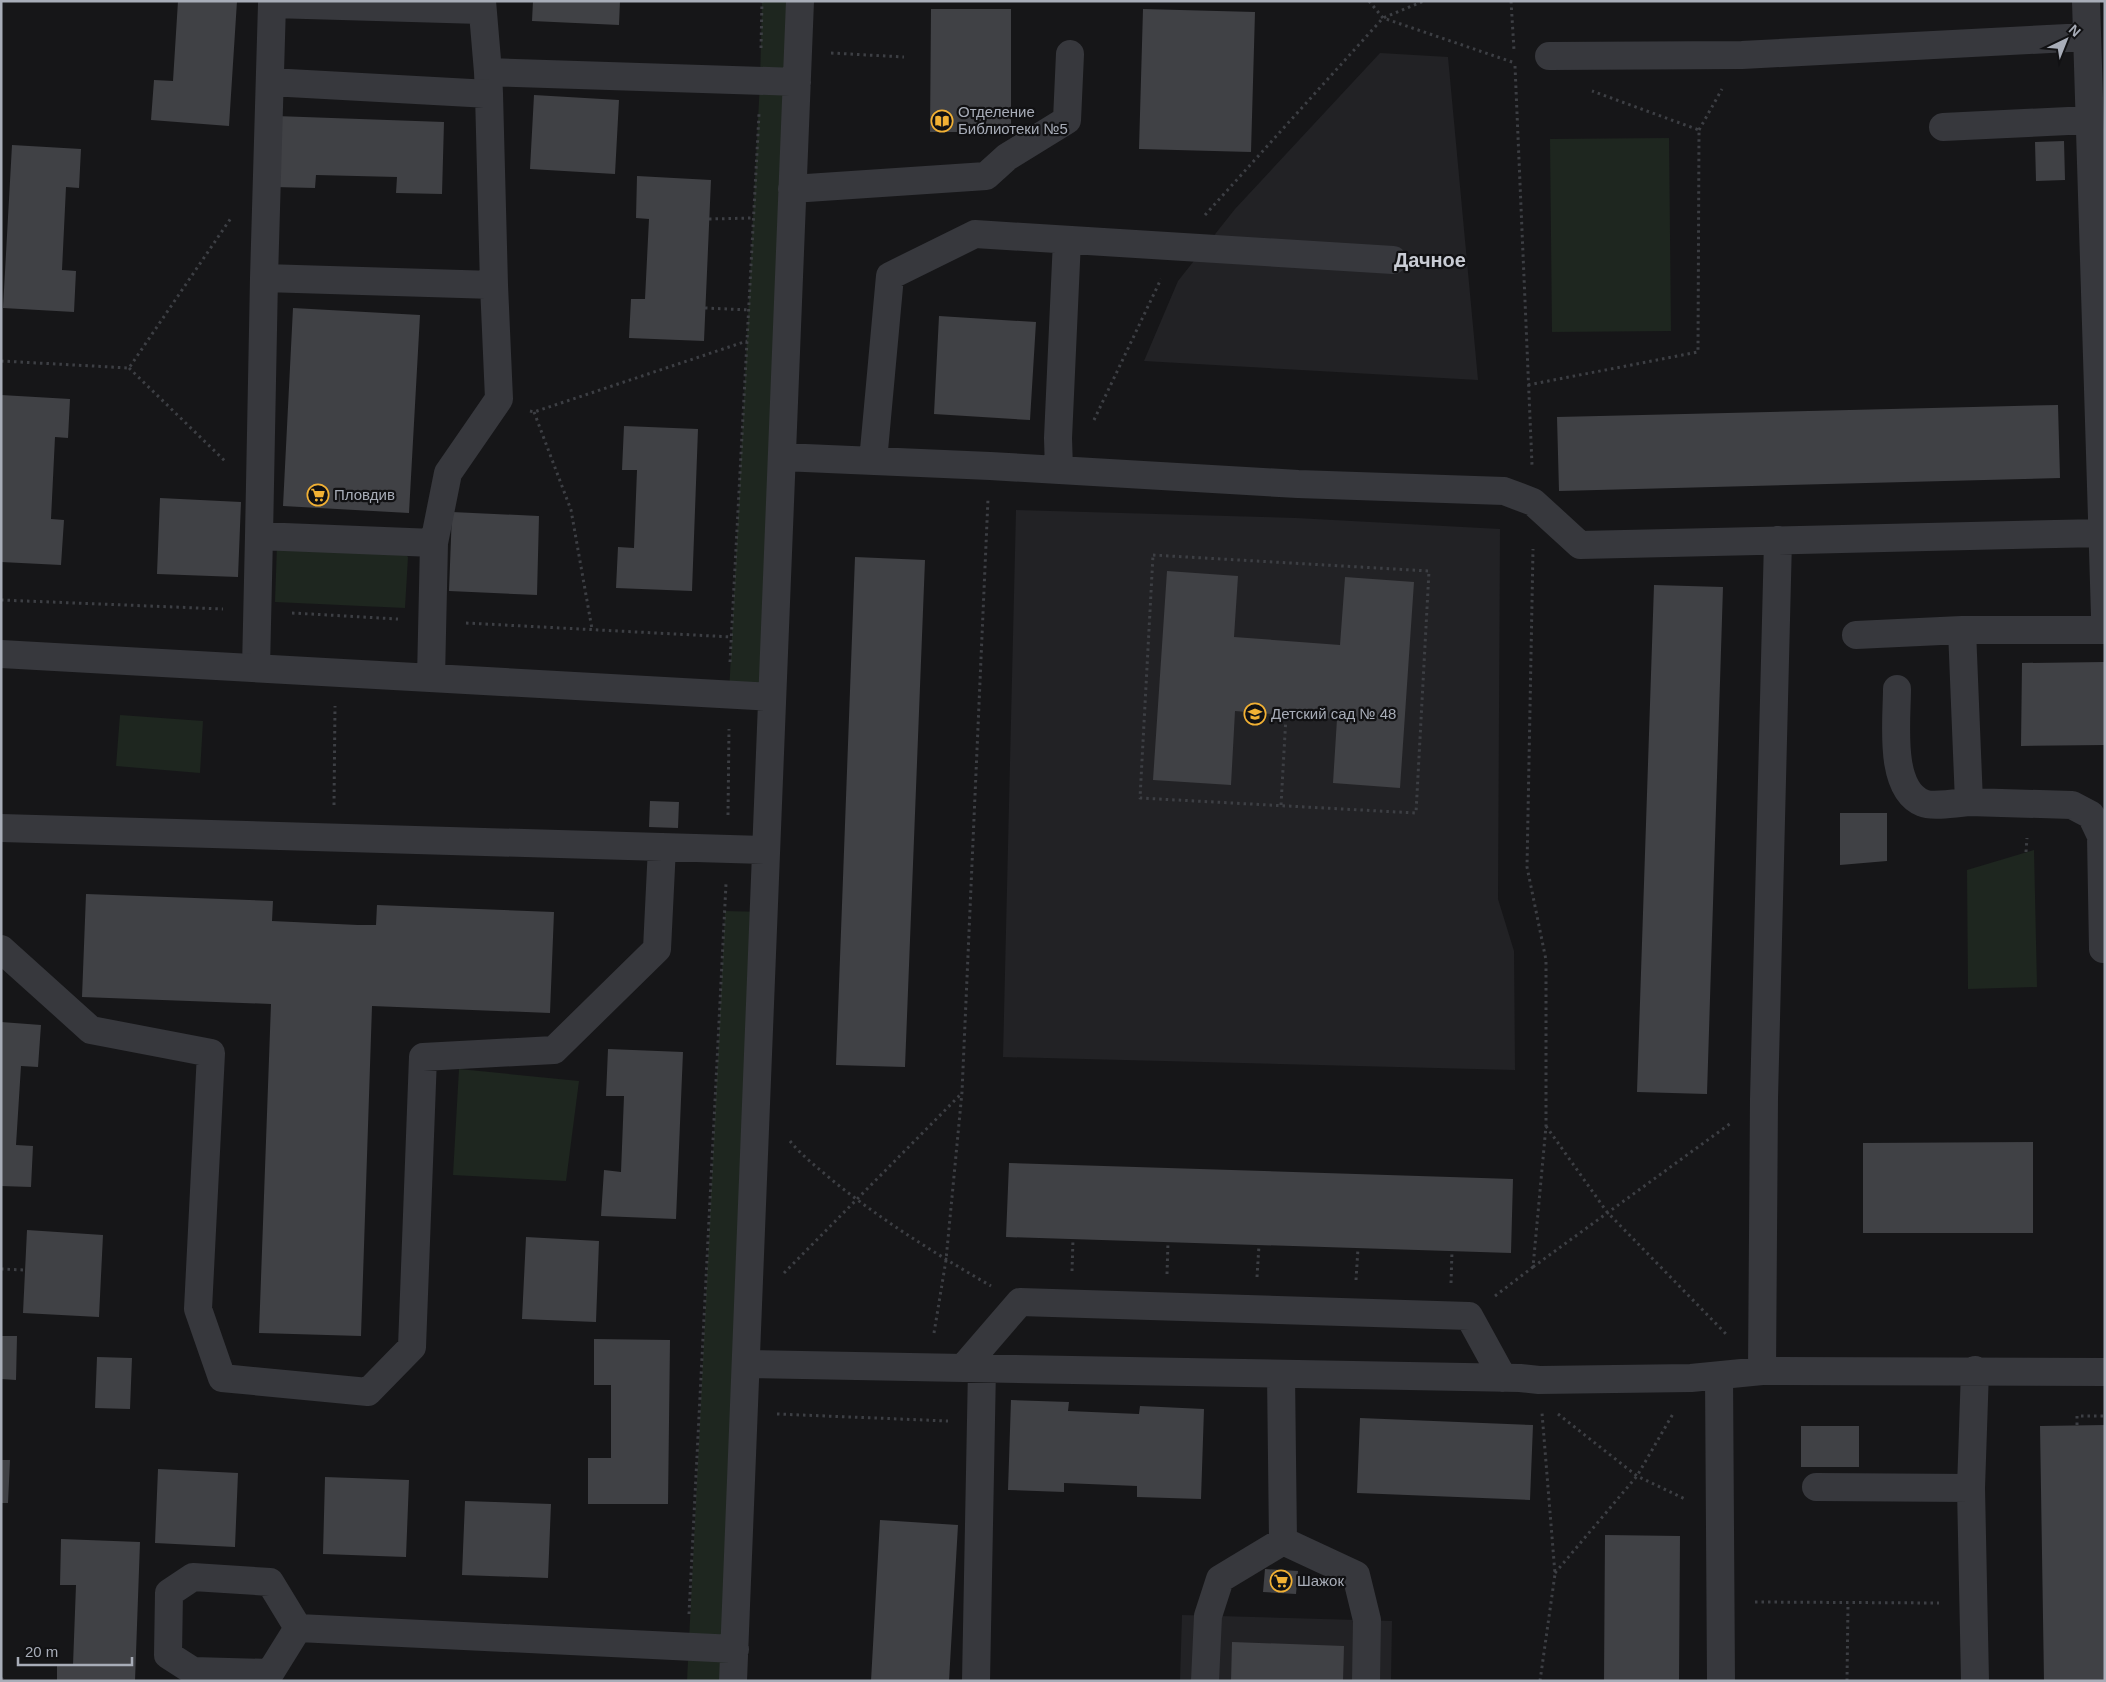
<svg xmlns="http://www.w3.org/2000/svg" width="2106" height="1682" font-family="Helvetica,sans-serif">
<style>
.built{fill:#222225}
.green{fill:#1e261f}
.building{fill:#404145}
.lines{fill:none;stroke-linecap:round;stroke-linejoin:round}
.path{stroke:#3d3f44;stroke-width:3;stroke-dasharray:2.5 4;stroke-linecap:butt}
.minor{stroke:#37383d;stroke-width:28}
.labels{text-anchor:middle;stroke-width:4.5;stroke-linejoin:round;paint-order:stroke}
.poi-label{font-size:15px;fill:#a8adb8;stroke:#111113;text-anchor:start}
.district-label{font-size:20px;font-weight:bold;fill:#c9ccd4;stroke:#111113}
</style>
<rect width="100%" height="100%" fill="#161618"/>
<!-- built -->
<path class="built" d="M1380 53 1448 57 1478 380 1144 361 1178 281 1235 209Z
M1016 510 1296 518 1500 529 1498 899 1514 951 1515 1070 1003 1057Z
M1182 1615 1392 1621 1391 1681H1180Z"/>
<!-- green -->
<path class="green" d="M762 1H800L772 697 729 694 760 81Z
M1669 138 1671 331 1552 332 1550 139Z
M277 545 402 551 408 557 405 608 275 602Z
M120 715 203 721 200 773 116 766Z
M2034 850 2037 987 1968 989 1967 870Z
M725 911 764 912 733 1681H687Z
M459 1069 579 1081 566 1181 453 1175Z"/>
<!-- building -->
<path class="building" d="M178 1H237L229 126 151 120 154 80 173 81Z
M533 1H620L619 25 532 21Z
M931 9H1011V132H930Z
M1143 9 1255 12 1251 152 1139 149Z
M534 95 619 100 615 174 530 169Z
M276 116 444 122 442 194 396 193 397 177 316 175 315 188 274 187Z
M2064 141 2065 180 2036 181 2035 142Z
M12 145 81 149 79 188 66 187 62 270 76 271 74 312 3 308Z
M637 176 711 180 704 341 629 338 631 299H645L649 219 636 218Z
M293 308 420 315 409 513 283 506Z
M939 316 1036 322 1030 420 934 414Z
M1 395 70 399 68 438 55 437 51 519 64 520 61 565 1 562Z
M2058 405 2060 478 1559 491 1557 417Z
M624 426 698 429 692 591 616 588 618 547 634 548 637 470H622Z
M160 498 241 502 238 577 157 574Z
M452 512 539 516 537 595 449 591Z
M855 557 925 560 905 1067 836 1065Z
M1167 571 1238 576 1234 637 1340 645 1345 577 1414 582 1400 788 1333 783 1337 719 1235 711 1231 785 1153 780Z
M1654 585 1723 587 1707 1094 1637 1092Z
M2105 662V745L2021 746 2022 663Z
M650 801 679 802 678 828 649 827Z
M1840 813H1887V861L1840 865Z
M86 894 273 901 272 921 358 925H376L377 905 554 912 550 1013 372 1006 361 1336 259 1333 271 1004 82 997Z
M1 1022 41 1025 38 1067 21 1066 16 1145 33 1146 31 1187 1 1186Z
M608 1049 683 1052 676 1219 601 1216 604 1170 621 1172 624 1096H606Z
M2033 1142V1233H1863V1143Z
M1009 1163 1513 1179 1511 1253 1006 1237Z
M27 1230 103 1235 99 1317 23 1313Z
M526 1237 599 1241 596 1322 522 1319Z
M1 1336H17L16 1380 1 1379Z
M594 1339 670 1340 668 1504H588V1458H611V1385H594Z
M97 1357 132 1358 130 1409 95 1408Z
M1011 1400 1069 1402 1068 1411 1139 1414 1140 1406 1204 1409 1201 1499 1137 1497V1486L1064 1483V1492L1008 1490Z
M1360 1418 1533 1425 1530 1500 1357 1493Z
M2105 1425V1681H2044L2040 1426Z
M1801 1426H1859V1467H1801Z
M1 1460H10L8 1503H1Z
M158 1469 238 1473 235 1547 155 1543Z
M325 1477 409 1480 406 1557 323 1554Z
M465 1501 551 1504 548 1578 462 1575Z
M880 1520 958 1525 949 1681H871Z
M1605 1535 1680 1536 1679 1681H1604Z
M61 1539 140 1542 135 1681H57V1665H73L76 1585H60Z
M1265 1569 1298 1571 1296 1594 1263 1592Z
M1232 1642 1344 1646 1343 1681H1231Z"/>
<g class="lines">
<!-- path -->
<path class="path" d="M1369 1 1383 18 1515 63
M1511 1 1514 50
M761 48 762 1
M831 53 904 57
M1515 66 1532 465
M1699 130 1722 89
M1205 215 1383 18 1424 1
M709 219 753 218
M705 308 750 310
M1 361 129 368 231 218
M129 368 227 463
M1528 385 1698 352 1699 130 1592 91
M530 411 534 412 747 341
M534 412 571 510 592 629
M1094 420 1161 279
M1153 555 1429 571 1416 813 1140 798Z
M1 600 223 609
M292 613 398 619
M466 623 732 637
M730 662 759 114
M334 805 335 706
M1281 805 1286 716
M728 815 729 729
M2026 852 2027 838
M1546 1126 1607 1212 1728 1336
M790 1141C802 1156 817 1167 832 1180 881 1220 936 1254 991 1286
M1533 1267 1731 1123
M1 1269 25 1270
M1072 1271 1073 1239
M784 1273 962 1093
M1167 1274 1168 1242
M1257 1277 1259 1245
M1356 1280 1358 1248
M1451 1283 1452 1251
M1495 1296 1533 1267 1546 1126V960L1527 867 1533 549
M934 1333 946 1260 962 1092 988 499
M777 1414 948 1421
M1558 1414 1637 1476 1685 1499
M2077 1425V1416H2105
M1555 1573 1637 1476 1674 1412
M1755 1602 1939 1603
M689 1614 726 884
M1 1678 4 1681
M1540 1681 1555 1574 1542 1413
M1847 1681 1848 1604"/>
<!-- minor -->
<path class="minor" d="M482 1 488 72 797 82
M2086 1 2105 615
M1549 56 1742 55 2087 37
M270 82 489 94 488 72
M489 94 494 285
M1943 127 2089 120
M792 189 986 176 1007 157 1067 120 1070 54
M264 278 494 285 499 399 448 473 434 543
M782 457 990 466 1298 484 1504 491 1533 502 1580 545 2101 533
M873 461 890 276 975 234 1393 260
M1059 470 1058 438 1067 240
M259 536 264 278 272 4 481 10
M1962 630 1969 802 2072 805 2091 815 2101 836 2103 949
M1856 635 1962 630H2105
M1 654 772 697
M256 668 259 536 434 543 431 678
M1897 689C1897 720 1888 789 1923 803 1932 807 1958 803 1969 802
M1 828 766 850
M1 949 91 1030 211 1053 198 1309 222 1378 368 1392 412 1347 423 1057 554 1050 657 949 662 847
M746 1364 1520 1378 1539 1380 1691 1378 1762 1371 2105 1372
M963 1368 1020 1302 1469 1316 1503 1378
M1975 1370 1971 1488 1975 1681
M1762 1371 1764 1099 1778 540
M1281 1374 1283 1541 1356 1575 1367 1620 1366 1681
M1719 1376 1721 1681
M1816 1487 1971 1488
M298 1628 270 1582 193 1577 169 1593 168 1655 193 1671 270 1673 298 1628 735 1649
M733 1681 800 1
M976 1681 982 1368
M1205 1681 1208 1616 1220 1579 1283 1541"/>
</g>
<!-- icons -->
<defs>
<g id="library-ring" transform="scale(1.125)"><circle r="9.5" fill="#111113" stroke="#f2b134" stroke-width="1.5"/><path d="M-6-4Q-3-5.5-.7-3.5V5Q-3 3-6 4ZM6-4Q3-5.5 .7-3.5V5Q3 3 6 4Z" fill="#f2b134"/></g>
<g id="supermarket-ring" transform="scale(1.125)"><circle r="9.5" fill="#111113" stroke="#f2b134" stroke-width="1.5"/><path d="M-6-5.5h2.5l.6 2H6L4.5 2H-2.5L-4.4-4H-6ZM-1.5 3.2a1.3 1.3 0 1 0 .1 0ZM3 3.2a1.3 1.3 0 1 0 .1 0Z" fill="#f2b134"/></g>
<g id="school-ring" transform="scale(1.125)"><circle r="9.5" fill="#111113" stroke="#f2b134" stroke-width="1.5"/><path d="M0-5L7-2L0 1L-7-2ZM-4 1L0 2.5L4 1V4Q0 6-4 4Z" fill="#f2b134"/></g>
</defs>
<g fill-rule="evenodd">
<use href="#library-ring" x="942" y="121"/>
<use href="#supermarket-ring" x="318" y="495"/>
<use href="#school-ring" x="1255" y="714"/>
<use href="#supermarket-ring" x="1281" y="1581"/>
</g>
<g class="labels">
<!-- poi labels -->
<g class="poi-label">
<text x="958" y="117">Отделение<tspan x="958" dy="17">Библиотеки №5</tspan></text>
<text x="334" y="500">Пловдив</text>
<text x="1271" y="719">Детский сад № 48</text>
<text x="1297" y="1586">Шажок</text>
</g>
<!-- district labels -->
<g class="district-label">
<text x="1430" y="267">Дачное</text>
</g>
</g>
<!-- border -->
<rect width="2106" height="1682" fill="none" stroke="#a8adb8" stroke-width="5"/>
<!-- north arrow -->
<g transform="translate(2066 40) rotate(43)" stroke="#111113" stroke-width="4" paint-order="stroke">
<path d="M0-4L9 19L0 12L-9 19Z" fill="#a8adb8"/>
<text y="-8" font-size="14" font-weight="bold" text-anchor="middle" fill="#a8adb8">N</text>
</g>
<!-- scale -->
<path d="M18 1657v8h114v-8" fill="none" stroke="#a8adb8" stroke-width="2.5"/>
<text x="25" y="1657" font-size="15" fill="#a8adb8" stroke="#111113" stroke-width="4" paint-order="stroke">20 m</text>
</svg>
